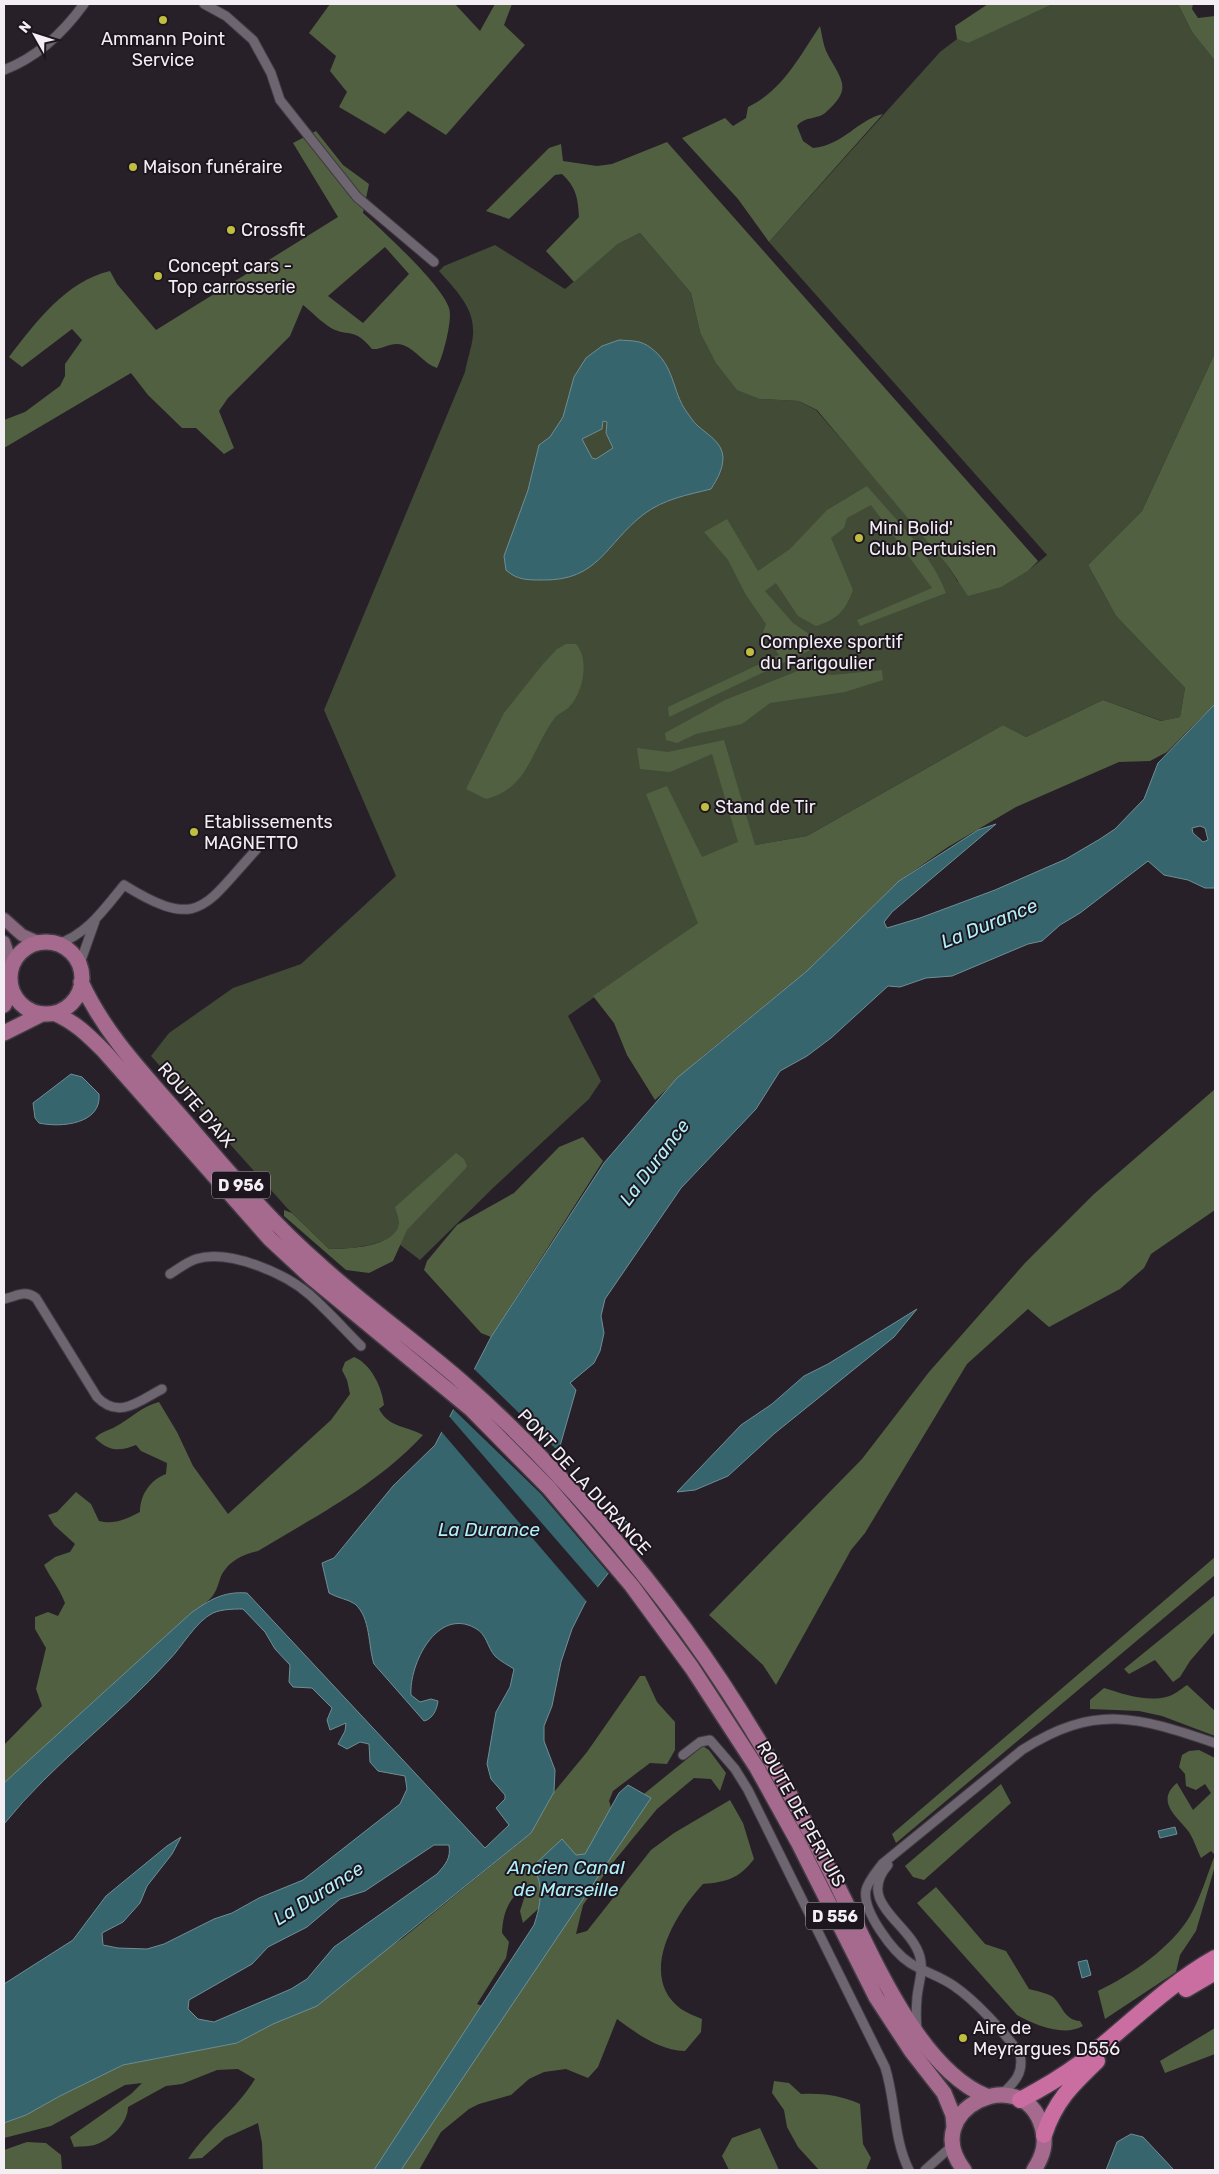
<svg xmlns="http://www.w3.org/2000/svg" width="1219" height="2174" font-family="Rubik,sans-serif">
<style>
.green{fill:#414b36}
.forest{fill:#516041;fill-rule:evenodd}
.water{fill:#37656d;stroke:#6f8e95;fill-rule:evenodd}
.pier{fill:#272028}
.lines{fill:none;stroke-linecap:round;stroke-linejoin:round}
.street-casing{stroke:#413b43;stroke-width:11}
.secondary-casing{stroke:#413b43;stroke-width:15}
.primary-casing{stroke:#413b43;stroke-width:18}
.highway-casing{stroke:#413b43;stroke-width:19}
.street{stroke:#6d656f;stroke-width:9}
.secondary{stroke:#89677e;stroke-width:12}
.primary{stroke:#a56a8d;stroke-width:15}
.highway{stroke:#ca6da1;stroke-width:16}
.poi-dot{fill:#c0be41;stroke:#1d161e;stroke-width:2}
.labels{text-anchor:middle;stroke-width:4;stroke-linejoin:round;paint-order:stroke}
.shield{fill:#1d161e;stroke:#b2adb3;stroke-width:1}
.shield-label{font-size:16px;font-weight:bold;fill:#f2eef3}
.poi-label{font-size:18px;fill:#f2eef3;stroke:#1d161e;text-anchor:start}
.street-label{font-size:18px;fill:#f2eef3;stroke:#1d161e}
.water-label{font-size:19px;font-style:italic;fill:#b0f0fb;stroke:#1d161e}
</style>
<rect width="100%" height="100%" fill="#272028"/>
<!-- green -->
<path class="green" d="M1053 4H1178L1192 32 1215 61V353L1142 511 1088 565 1116 616 1185 688 1180 717 1162 721 1103 700 1026 737 1003 725 807 836 755 845 698 923 568 1016 601 1081 589 1099 494 1187 420 1260 391 1238C373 1246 350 1249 329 1249L287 1208 151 1056 169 1033 233 988 301 964 396 876 324 710 465 372C467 359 474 342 473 329 473 306 453 287 439 271L444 266 495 245 565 289 618 244 640 233 691 293 700 332 760 399 799 401 816 410 894 500 948 566 958 582 1029 570 1047 555 769 242 940 52 957 39 968 42Z"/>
<!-- forest -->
<path class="forest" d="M330 4H455L480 31 495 4H512L504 25 525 45 446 135 408 111 385 134 339 107 347 92 330 71 336 56 309 33Z
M988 4H1053L968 43 957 39 955 26Z
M1178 4H1193L1192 9 1198 18 1215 16V61L1192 32Z
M820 26C822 34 823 45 827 53 841 80 854 88 825 113 816 120 805 116 797 126L803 141 813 148C844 145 857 120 883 114L769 242 738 199 682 138 725 118 733 126 746 118 748 107C783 90 799 57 820 26Z
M316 131 343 165 369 184 363 213C383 231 442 285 449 308 453 319 443 357 437 368 424 364 417 350 403 345 391 341 383 350 372 349 353 326 350 338 331 328 321 322 312 312 303 305L290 336 228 398 219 411 234 448 224 454 196 428H182L148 395 131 373 4 448V420L25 412 60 386 65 376V364L82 340 72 329 22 367 9 357C35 323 66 281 110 271L117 284 156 330 338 217 293 143ZM385 247 409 274 363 323 328 296Z
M667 142 1038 561 1029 570 1001 587 968 596 948 566 817 410 799 401 760 399 737 390 716 363 700 332 691 293 640 233 618 244 574 282 546 251 579 217C578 198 576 187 562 174L555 175 509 219 486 211 549 148 561 144 563 161 597 166 612 164Z
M1215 353V704L1167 752 1150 761 1119 762 1016 807 948 847 899 881 807 971 703 1056 655 1100 627 1055 614 1023 593 996 698 923 646 794 667 786 702 857 738 842 712 754 670 772 640 769 637 748 668 752 724 740 755 845 807 836 1003 725 1026 737 1103 700 1161 721 1180 717 1185 688 1116 616 1088 565 1142 511Z
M867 486C894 518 931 553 946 593L860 626 857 620 932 588 871 505 847 518 844 528 831 538 853 590C845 611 838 619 816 626L798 616 776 583 765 591 793 623 812 636 815 648 669 717 668 707 779 655 763 632 766 624 746 595 728 560 704 532 727 519 758 571 790 549 827 510Z
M566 644H576C590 660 583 693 569 707 564 712 557 714 554 719 531 750 529 788 486 799L466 789 504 713 543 664 557 649Z
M815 664 822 667 824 674 832 675 882 670 883 680 845 692 770 703 742 724 696 734 677 743 666 740 665 733 725 700Z
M1215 1089V1210L1151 1254 1144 1268 1120 1289 1049 1327 1028 1309 967 1364 865 1533 851 1550 776 1685 763 1665 709 1615 862 1459 929 1372 1025 1263 1094 1194Z
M583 1137 603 1161 491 1337 481 1333 424 1270 427 1261 457 1225 514 1193 559 1147Z
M456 1153 464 1159 467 1166 465 1169 407 1230 393 1261 369 1273 346 1270 284 1216V1210L292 1213 329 1249C348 1249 397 1247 399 1223 399 1218 396 1211 395 1207Z
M354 1357C371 1364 382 1387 384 1405L379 1409C389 1428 407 1426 423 1435 377 1485 316 1516 258 1551 244 1554 230 1560 222 1574 218 1582 218 1591 210 1599 205 1604 197 1609 191 1613L4 1783V1745L42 1706 36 1689 46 1648 35 1629V1617L48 1612 58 1616 65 1603C60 1589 51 1579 44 1565L55 1557 70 1552 75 1544 54 1525 48 1515 57 1512 76 1492 91 1504 99 1521C114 1525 126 1519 140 1512 140 1495 150 1480 166 1474L167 1463 141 1451 136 1445C119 1452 108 1451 95 1438 101 1432 107 1431 115 1427 130 1419 142 1406 159 1402L177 1432 193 1466 228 1514 331 1420 350 1394 347 1380 342 1370 345 1362Z
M1215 1557V1575L896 1843 892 1834Z
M1215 1595V1632L1190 1661 1180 1677 1173 1682 1155 1660 1129 1674 1124 1669Z
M640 1676H645L657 1702 675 1722V1750L667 1764 650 1763 613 1791 609 1801C623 1830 544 1905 523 1923L520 1911 528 1886C509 1896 503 1912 502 1933L509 1942 506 1958 477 2004 482 2006 629 1806 703 1746 709 1750 726 1773 720 1791 711 1779 694 1778 657 1809 611 1865 583 1905 576 1934 587 1931 651 1850 674 1833 730 1800 743 1823 754 1859C739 1879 726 1882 703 1884 675 1914 637 1976 681 2009 687 2013 695 2016 702 2019L701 2032 685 2051C658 2050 638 2034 617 2019L598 2067 588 2078 566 2069 544 2072 529 2079 511 2095 479 2104 469 2109 441 2132 419 2170H263L262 2143 258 2123 225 2138 202 2158 188 2159C207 2130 237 2109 255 2079L238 2069 217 2070 182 2084 166 2086 128 2107C128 2122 112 2139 97 2144 91 2147 81 2146 74 2147L70 2137 131 2094 142 2083 125 2085 51 2126 4 2138V2123L26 2115 60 2096 123 2065 237 2043 273 2024 403 1938 531 1833 554 1792 587 1752Z
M1187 1685 1215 1711V1736L1162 1716 1139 1711 1090 1709V1700L1104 1688C1123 1694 1146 1702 1166 1697 1173 1696 1181 1689 1187 1685Z
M1199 1750 1215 1758V1866L1196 1931 1180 1955 1176 1972 1105 2019 1098 1991C1131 1975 1171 1948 1190 1916 1201 1897 1207 1875 1215 1855L1211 1851 1201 1858C1197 1850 1194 1840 1189 1832 1179 1818 1154 1802 1177 1783L1193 1810 1211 1793 1205 1784 1196 1790 1186 1786 1185 1774 1179 1767 1182 1755 1189 1751Z
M1001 1784 1011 1803 924 1880 913 1877 905 1866Z
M936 1887 985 1944 1006 1951 1029 1989C1036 1991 1047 1993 1053 1997 1063 2006 1064 2020 1080 2021L1083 2026C1064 2037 1035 2025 1017 2015L917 1903Z
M1215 2028V2054L1165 2073 1160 2061Z
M774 2081 789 2083 801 2094C822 2093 840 2095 860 2104L863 2144 871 2158 866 2170H819L798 2147 787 2127 784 2110 772 2093Z
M760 2128 779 2170H729L722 2156 732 2138Z
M27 2142 46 2143 61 2155 62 2170H4V2150Z"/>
<!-- water -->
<path class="water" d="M619 340C632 341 641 340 651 348 675 366 672 391 686 411 690 416 693 422 698 426 708 435 722 442 723 457 723 470 717 479 711 489 687 495 664 499 644 514 605 544 599 581 542 580 527 580 517 580 506 570L504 556 528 490 539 445 550 437 563 417 574 377 586 358 602 346ZM603 421 607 422 606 433 613 448 596 459 592 458 582 439 602 429Z
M1215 704V888H1205L1188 880 1164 875 1148 861 1080 913 1060 925 1042 941 1028 944 952 976 926 978 900 987 888 986 831 1038 807 1056 780 1071 756 1109 681 1188 605 1299 601 1316 604 1333 600 1351 594 1363 570 1383 576 1390 558 1453 573 1478 588 1494 611 1507 631 1526 632 1543 585 1603 572 1629 561 1662 552 1706 544 1726V1741L555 1770 554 1792 531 1833 317 2006 273 2024 237 2043 123 2065 60 2096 26 2115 4 2123V1984L73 1940 106 1896 167 1846 181 1837 172 1854 147 1886 140 1903 123 1922 102 1933 103 1945 118 1948 147 1949 164 1944 214 1919 232 1913 259 1898 303 1880 400 1804 407 1789 405 1776 378 1771 370 1762 369 1744 360 1742 347 1749 338 1744 345 1731 346 1723 330 1730 327 1720 332 1708 312 1688 293 1687 289 1682 290 1665 275 1649 265 1632 243 1609C234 1609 222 1609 213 1613 196 1621 182 1647 169 1660 117 1718 53 1763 4 1824V1783L191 1613C209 1600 224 1591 247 1593L485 1848 509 1825 496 1808 505 1799V1795L491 1779 487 1764 496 1712 510 1687 514 1669C508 1665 500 1661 495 1656 487 1647 487 1634 475 1628 437 1607 409 1664 411 1695L420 1702 431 1699 438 1701C437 1709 433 1719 424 1721L374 1664C368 1646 371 1618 355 1604 348 1599 337 1598 329 1593L322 1563 334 1558 393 1486 435 1445 491 1337 604 1163 677 1078 807 971 899 881 978 830 996 824 892 912 884 922 887 928 920 918 995 890 1066 859 1100 839 1115 829 1144 799 1158 763ZM1200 826 1205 828 1208 840 1203 842 1193 833 1192 828ZM434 1845H449C451 1858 446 1864 437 1874L334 1947 307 1979 291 1989 214 2022 198 2019 188 2009 189 2000 252 1964 268 1947 307 1927 340 1899 365 1891Z
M71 1074 82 1077 99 1094C102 1124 61 1128 39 1123L35 1118 33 1103Z
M917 1309 894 1337 775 1433 728 1476 695 1490 677 1492 741 1425 772 1404 804 1376 828 1364Z
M628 1785 651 1798 401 2170H374L534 1925C541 1904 544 1886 533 1866L562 1839 576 1855 585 1854 619 1793Z
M1175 1827 1177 1834 1160 1838 1158 1831Z
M1087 1960 1091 1975 1082 1978 1078 1962Z
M1131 2134 1143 2137 1174 2170H1106L1117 2142Z"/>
<!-- pier -->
<path class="pier" d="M473 1368 560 1453 575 1477 589 1492 602 1499 634 1537V1544L610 1575 541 1494 452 1408Z
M448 1415 599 1589 588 1603 440 1430Z"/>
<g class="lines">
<!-- street casing -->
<g class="street-casing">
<path id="street" d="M204 4 226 16 253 40 271 73 280 100 357 197 434 262
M4 70C38 57 63 33 84 4
M57 944C87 935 105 908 124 885 200 932 204 906 256 850
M79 966 95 921
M170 1274C178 1269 187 1262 196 1259 229 1249 285 1273 310 1295 328 1311 344 1329 361 1346
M4 1299C16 1297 24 1289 36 1298L97 1397C119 1420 139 1401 162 1389
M683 1755 700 1742 710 1740 735 1769 748 1790 885 2067C896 2101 893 2138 909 2170
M888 1865C855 1903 911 1923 920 1957 924 1971 918 1984 917 1998 916 2009 916 2019 917 2029
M1002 2094C1015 2082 1024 2073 1020 2054 1004 2032 976 2001 954 1986 940 1976 924 1972 910 1963 893 1952 862 1911 866 1890 868 1881 877 1871 882 1864L1022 1750C1095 1703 1138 1717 1215 1743
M925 2170 952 2146"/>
</g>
<!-- secondary casing -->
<g class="secondary-casing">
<path id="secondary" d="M4 919 22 935 40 943
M4 942 12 965"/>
</g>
<!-- primary casing -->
<g class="primary-casing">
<path id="primary" d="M10 978a36 36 0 1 1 72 0a36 36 0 1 1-72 0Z
M81 982C104 1032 140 1070 176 1111 222 1164 267 1219 320 1265 365 1306 415 1341 461 1381 545 1454 619 1540 685 1629 725 1684 761 1742 794 1802 811 1834 828 1866 844 1899 874 1960 920 2069 986 2096
M4 1005 11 988
M54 1013C75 1022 88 1035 104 1051L270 1239 311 1277 471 1409 549 1488 632 1586 692 1668 757 1768 798 1842 876 1997 912 2052 944 2093 953 2115 954 2127
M4 1033 42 1014
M964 2170C917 2110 1023 2060 1042 2127 1047 2143 1043 2156 1034 2170"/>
</g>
<!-- highway casing -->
<g class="highway-casing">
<path id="highway" d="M1186 1989 1215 1972
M1020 2100C1041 2089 1060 2078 1079 2064 1125 2029 1165 1986 1215 1958
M1044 2135C1055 2101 1072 2085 1097 2061"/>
</g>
<!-- street -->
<use href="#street" class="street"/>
<!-- secondary -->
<use href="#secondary" class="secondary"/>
<!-- primary -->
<use href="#primary" class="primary"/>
<!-- highway -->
<use href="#highway" class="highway"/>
</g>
<!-- markers -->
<g class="poi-dot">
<circle cx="163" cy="20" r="5"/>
<circle cx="133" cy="167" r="5"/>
<circle cx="231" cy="230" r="5"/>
<circle cx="158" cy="276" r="5"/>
<circle cx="859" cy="538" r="5"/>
<circle cx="750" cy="652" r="5"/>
<circle cx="705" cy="807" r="5"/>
<circle cx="194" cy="832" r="5"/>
<circle cx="963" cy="2038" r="5"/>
</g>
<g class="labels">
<!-- shield labels -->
<g class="shield">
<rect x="212" y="1171.5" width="58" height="27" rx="4"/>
<rect x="806" y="1902.5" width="58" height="27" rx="4"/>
</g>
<g class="shield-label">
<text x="241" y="1191">D 956</text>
<text x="835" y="1922">D 556</text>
</g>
<!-- poi labels -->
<g class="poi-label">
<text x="163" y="45" text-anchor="middle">Ammann Point<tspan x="163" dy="21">Service</tspan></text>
<text x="143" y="173">Maison funéraire</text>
<text x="241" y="236">Crossfit</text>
<text x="168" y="272">Concept cars -<tspan x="168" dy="21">Top carrosserie</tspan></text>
<text x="869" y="534">Mini Bolid'<tspan x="869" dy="21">Club Pertuisien</tspan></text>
<text x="760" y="648">Complexe sportif<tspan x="760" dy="21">du Farigoulier</tspan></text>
<text x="715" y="813">Stand de Tir</text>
<text x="204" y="828">Etablissements<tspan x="204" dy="21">MAGNETTO</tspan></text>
<text x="973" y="2034">Aire de<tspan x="973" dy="21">Meyrargues D556</tspan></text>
</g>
<!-- street labels -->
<g class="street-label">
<text transform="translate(196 1105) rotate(49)" y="6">ROUTE D'AIX</text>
<text transform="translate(584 1482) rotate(48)" y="6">PONT DE LA DURANCE</text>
<text transform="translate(801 1814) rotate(61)" y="6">ROUTE DE PERTUIS</text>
</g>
<!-- water labels -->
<g class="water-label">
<text transform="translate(989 923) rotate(-22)" y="7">La Durance</text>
<text transform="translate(654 1162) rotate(-53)" y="7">La Durance</text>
<text x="489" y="1536">La Durance</text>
<text x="566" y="1874">Ancien Canal<tspan x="566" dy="22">de Marseille</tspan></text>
<text transform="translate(318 1893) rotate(-32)" y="7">La Durance</text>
</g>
</g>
<!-- border -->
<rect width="1219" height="2174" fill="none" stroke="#f2eef3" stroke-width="10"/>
<!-- north arrow -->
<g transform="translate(35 35) rotate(309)" stroke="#1d161e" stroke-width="4" paint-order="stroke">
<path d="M0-4L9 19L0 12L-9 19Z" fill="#f2eef3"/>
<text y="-8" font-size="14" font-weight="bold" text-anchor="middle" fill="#f2eef3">N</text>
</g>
</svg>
